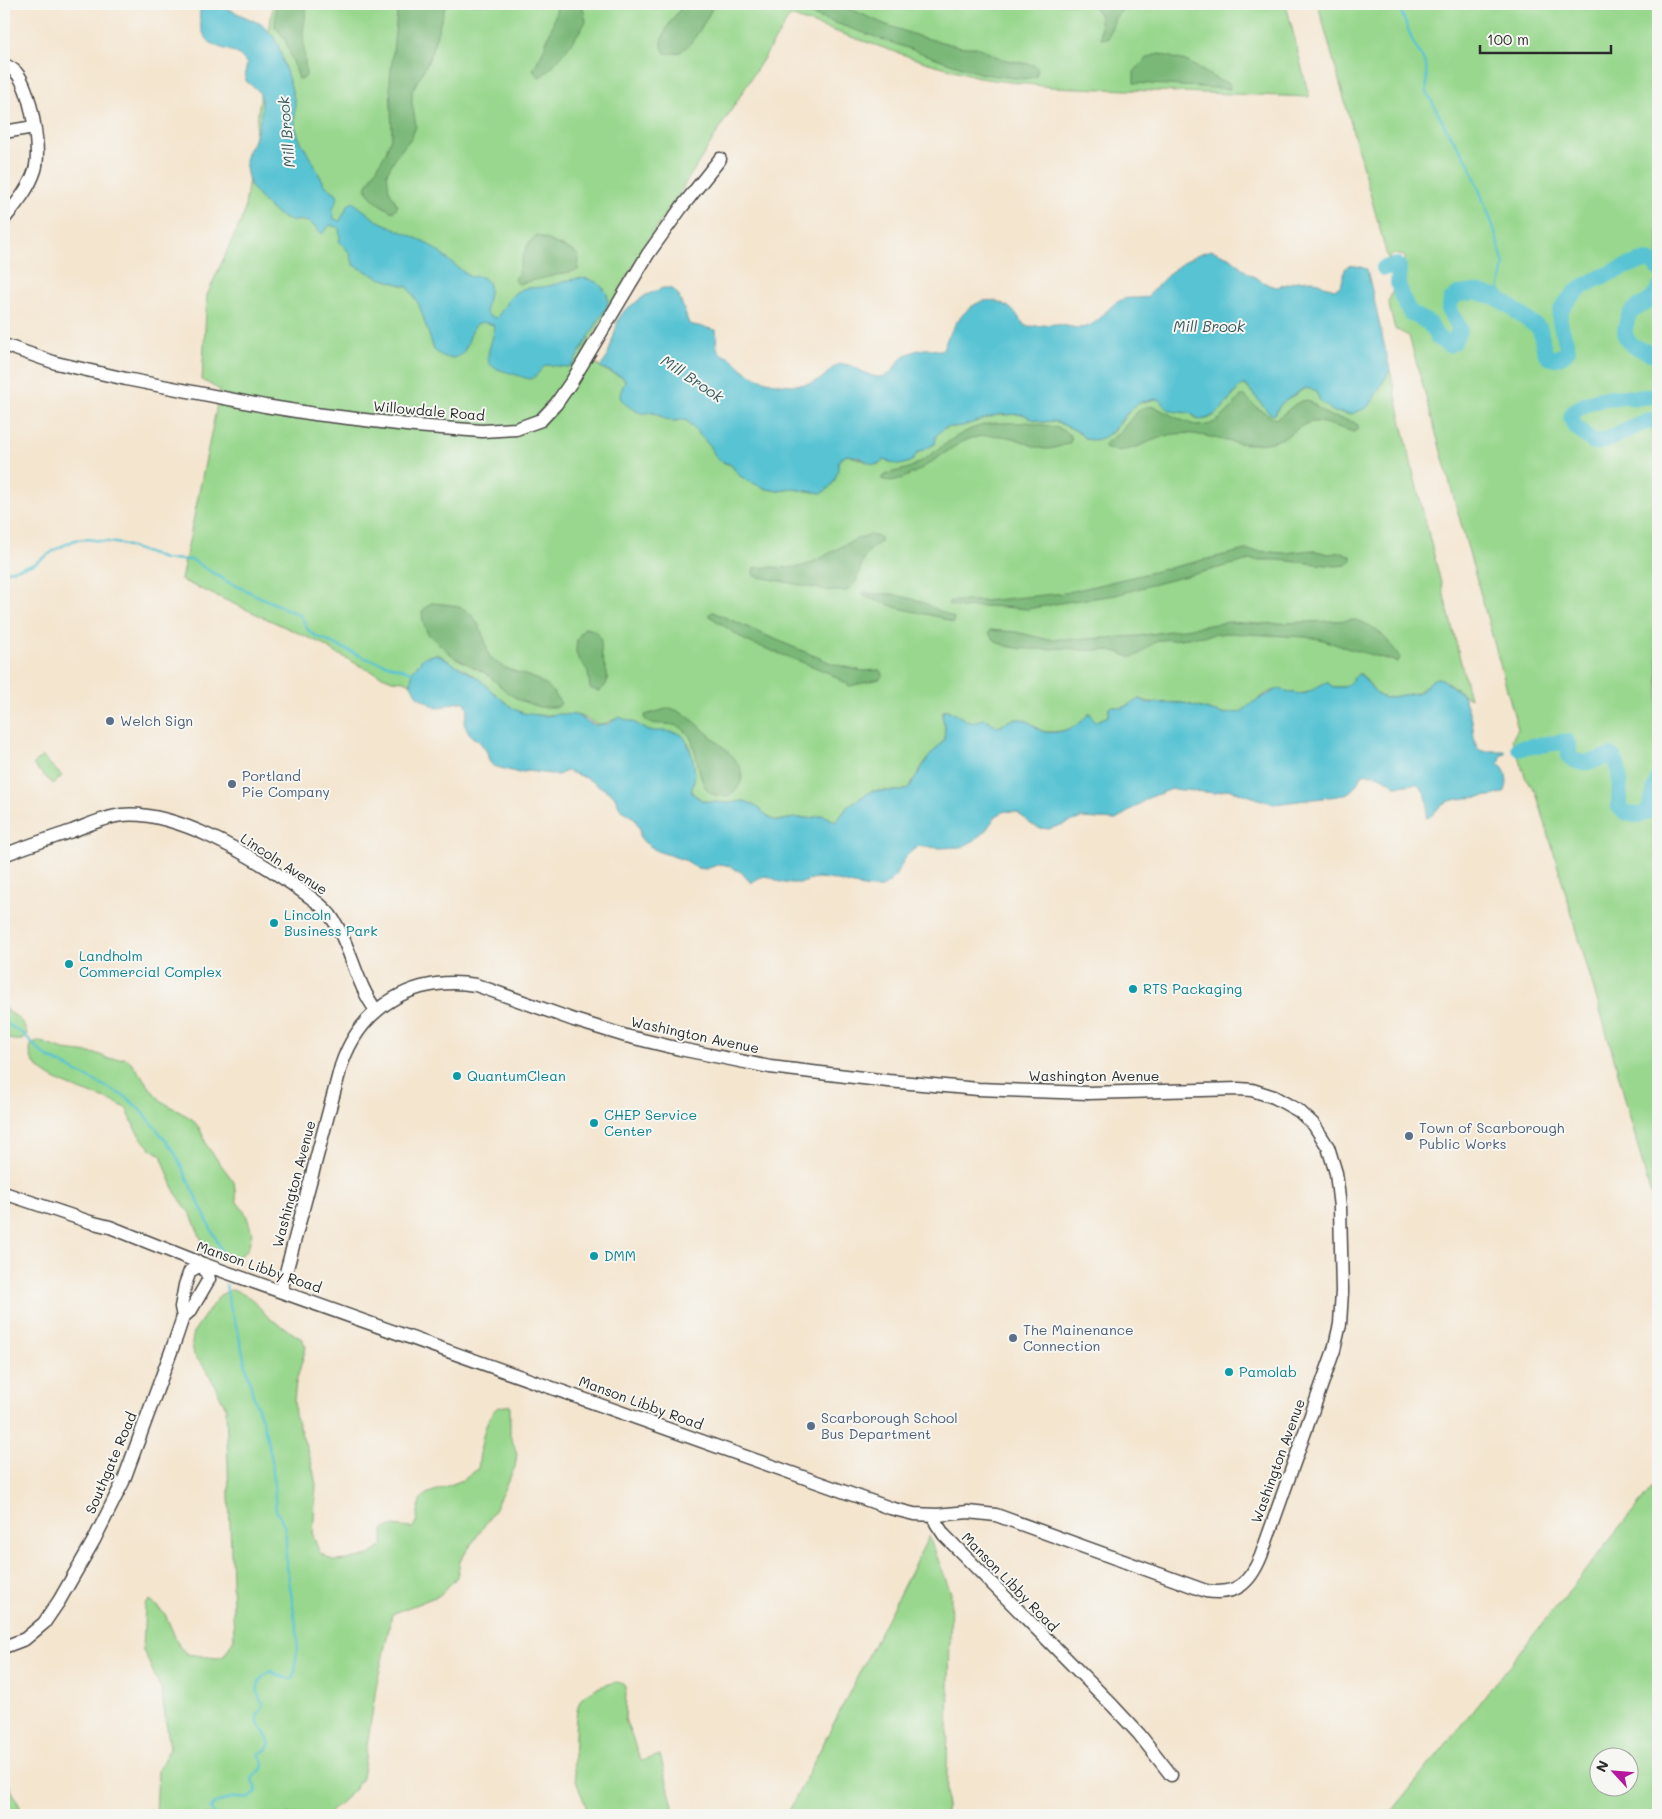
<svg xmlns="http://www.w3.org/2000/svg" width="1662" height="1819" font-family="Mali,sans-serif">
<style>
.green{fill:#98d78d;stroke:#62815c;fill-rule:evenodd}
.forest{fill:#7ab878;stroke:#527252}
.water{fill:#58c3d3;stroke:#42777f}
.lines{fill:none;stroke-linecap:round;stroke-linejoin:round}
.stream{stroke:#58c3d3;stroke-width:2.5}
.river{stroke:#58c3d3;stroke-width:16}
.minor-casing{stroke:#494744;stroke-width:15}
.minor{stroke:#fff;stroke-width:12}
.service-dot{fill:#5c6f8a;stroke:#f6f6f2;stroke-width:2}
.culture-dot{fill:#0f9aa8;stroke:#f6f6f2;stroke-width:2}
.labels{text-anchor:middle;stroke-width:4;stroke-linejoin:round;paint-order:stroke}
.street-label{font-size:14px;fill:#2b2b2b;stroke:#f6f6f2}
.service-label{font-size:14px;fill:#4e5e75;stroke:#f6f6f2;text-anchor:start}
.culture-label{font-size:14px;fill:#0d838f;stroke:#f6f6f2;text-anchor:start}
.water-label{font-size:15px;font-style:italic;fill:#38595d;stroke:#f6f6f2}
</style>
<rect width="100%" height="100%" fill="#f6f6f2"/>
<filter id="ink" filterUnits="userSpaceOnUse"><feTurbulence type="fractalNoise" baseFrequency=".02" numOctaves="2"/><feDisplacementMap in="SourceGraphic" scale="10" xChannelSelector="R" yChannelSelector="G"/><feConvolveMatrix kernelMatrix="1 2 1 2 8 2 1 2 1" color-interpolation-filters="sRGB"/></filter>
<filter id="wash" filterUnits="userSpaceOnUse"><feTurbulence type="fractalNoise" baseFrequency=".0096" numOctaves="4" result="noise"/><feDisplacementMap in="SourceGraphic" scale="20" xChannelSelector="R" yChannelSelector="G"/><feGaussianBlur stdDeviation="1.12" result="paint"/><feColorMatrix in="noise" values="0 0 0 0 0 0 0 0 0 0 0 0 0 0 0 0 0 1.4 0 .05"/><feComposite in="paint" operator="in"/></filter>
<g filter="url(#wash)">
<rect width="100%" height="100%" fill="#f4e5cf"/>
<!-- green -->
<path class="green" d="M273 4H1286L1309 97 1051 87 986 79 925 62 790 16 667 213 648 241 582 355 607 371 622 377 625 381 621 393 649 412 657 414 662 418 676 421 682 419 687 421 709 445 713 452 722 462 731 465 740 476 767 489 778 491 793 489 822 493 838 462 841 458 847 455 877 465 883 460C900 465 905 467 916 454 921 449 929 447 935 444L936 436 944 428 962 426 997 415 1023 414 1032 419 1043 422 1053 421 1071 428 1080 433 1085 439 1112 433 1135 404 1156 399 1160 400C1164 407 1182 414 1190 413 1192 414 1194 417 1196 418 1214 427 1232 395 1242 385H1245L1269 412 1276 414V410C1281 403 1285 401 1292 397 1301 392 1304 385 1315 390L1345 414C1367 413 1380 388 1390 370L1414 476 1470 698C1459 693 1447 679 1437 678L1416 693 1386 698 1379 696 1361 674H1358L1345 687H1333L1328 683C1316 689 1305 696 1292 693 1287 693 1282 689 1277 690 1263 691 1253 707 1241 712 1221 720 1201 705 1182 703 1168 701 1153 705 1140 699L1122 708H1109L1108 716 1095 722 1091 715C1085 717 1084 720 1079 724 1071 730 1058 732 1048 732 1034 732 1030 715 1012 720 1007 721 1003 725 998 727L987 720H978L975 723H972L947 710H944L942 713 945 727 944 740 928 758 908 788 902 791H872L849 805 836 822 823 815 811 818H795L777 821 771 819 755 805 744 801 727 803 703 801 692 793C691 786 694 783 694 777 695 766 691 755 689 744L649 731 635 723 619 717C590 733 596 717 573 715 555 713 540 718 523 713 506 707 493 691 480 680 473 673 462 669 453 664 447 661 443 656 437 654L424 657 412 672 411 684 404 681 392 680 368 670 338 654 318 642 181 580 220 390 202 380 207 295 244 214Z
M1318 4H1658V1222L1616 1065 1536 792 1526 779 1512 739 1518 729 1409 336 1395 329 1388 302 1392 293 1394 278 1400 272 1402 262 1406 259 1404 256 1394 254 1388 259Z
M42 756 62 776 53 784 33 765Z
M4 1008C14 1015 25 1021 27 1034L22 1040H13L4 1037Z
M38 1041 64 1050 98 1054 109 1059 126 1058 131 1062 154 1093 163 1102 192 1119 200 1129 207 1146 234 1182 237 1202 246 1214 252 1233 248 1249 240 1256H230L203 1243 191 1215 175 1192 161 1155 149 1147 142 1139 135 1129 127 1109C120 1105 113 1101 106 1099 86 1092 18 1074 32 1043Z
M233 1289 252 1299 269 1318 302 1339 306 1347 296 1382 294 1401 295 1415 311 1461 316 1484 313 1536 320 1553 334 1561 347 1560 370 1555 383 1545V1530L390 1526 412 1528 416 1523 420 1501 426 1494 463 1480 478 1469C480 1454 483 1414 499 1407 502 1406 507 1406 510 1405V1434L517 1454 515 1467 492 1514 460 1561 457 1577 440 1595 392 1614 376 1688 362 1778 354 1790 327 1815H156L158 1770 170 1748 161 1689 143 1650 145 1605 150 1600 165 1614 179 1646 187 1654 217 1658 224 1656 234 1639 226 1408 207 1370 194 1355 192 1343 194 1331 210 1308 220 1295Z
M1658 1480V1815H1389ZM1600 1756H1630V1786H1600Z
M929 1536 951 1593 946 1815H787Z
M617 1682 624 1684 626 1692 625 1719 641 1761 660 1755 673 1806 671 1815H588C586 1801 577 1789 575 1775 572 1764 575 1750 575 1739 576 1700 576 1692 617 1682Z
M4 1778 7 1781 21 1809V1815H4Z"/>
<!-- forest -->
<path class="forest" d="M276 4H307L303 33 306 76 303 79H299L285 39 275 27Z
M398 4H446L429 60 412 91V103L416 126 412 137 395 158 387 173 389 190 398 206 393 212C383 207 369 199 366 187L386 152 392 134 390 81Z
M559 4H582L586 21C581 31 549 75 539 77L533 71 534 68 543 51 553 24 557 7Z
M684 4H714C708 17 693 45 680 52 675 54 670 54 665 53 654 39 676 15 684 4Z
M1093 4H1122L1124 5 1122 10 1115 18 1108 38 1101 39 1100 16Z
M816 5 835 6 855 11 884 24 921 37 962 47H977L1002 59 1034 65 1038 69 1036 77 1022 79 982 74 798 10Z
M1160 54 1188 62 1220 81 1229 83 1230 89 1134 83V72C1143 62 1146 56 1160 54Z
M537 235 575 252 579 257 578 270 518 284 515 280C522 268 522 244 537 235Z
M1241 396H1245L1256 407 1275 419C1285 415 1291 405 1302 401 1311 398 1315 407 1322 411 1334 421 1346 416 1358 425V429L1354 432C1342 429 1328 423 1317 422 1303 421 1294 433 1283 438 1274 442 1263 444 1253 444 1227 445 1200 430 1174 434 1149 438 1130 457 1104 448V445C1109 440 1115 437 1120 432 1130 422 1138 403 1155 407 1198 428 1208 439 1241 396Z
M1029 422C1042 426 1064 425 1072 438L1069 444C1062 445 1054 449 1047 449 1038 449 1029 444 1021 441 1005 434 985 434 969 439 945 448 904 490 881 479 888 470 903 472 913 466 938 453 952 433 983 425 997 421 1014 424 1029 422Z
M869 535 880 537V542L867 553 863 560 856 582 847 591H831L754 576 753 571 754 568C773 565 791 571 809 564 829 555 846 541 869 535Z
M1245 550 1284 553 1312 550 1329 554 1342 552 1351 556V561L1346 565 1336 566 1279 560H1250L1147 586 1116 595 1066 602 1028 609 988 606 962 608 949 605 948 603 950 601H984L1065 593Z
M863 592 875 594H892L920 601 954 618 953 623 939 617 898 608 863 596Z
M431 603C463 605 474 608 485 641 487 646 487 654 491 658 506 673 526 672 543 683 550 687 556 696 561 703L558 707H539L519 700 508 693 487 674 454 657 428 634 423 623 422 611Z
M713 612 786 644 834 664 862 671 879 670 882 672 883 675 880 679 850 686 829 673 812 666 746 641 708 615Z
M1355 620C1377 626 1388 639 1400 658L1398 662 1346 648 1320 639 1305 637 1227 633 1172 640C1148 637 1147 655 1131 657 1125 657 1123 653 1118 652 1107 649 1094 651 1083 650 1077 650 1071 648 1064 648 1046 649 998 654 989 633L990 630 1016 632 1045 639H1087L1138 636 1229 622 1260 624Z
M584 628C589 628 595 630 598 634 603 640 600 650 602 657 604 667 612 678 604 687 600 693 596 691 590 688L588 671 577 656 576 651 577 640Z
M670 708C690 714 701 728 716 741 728 751 751 770 738 787 735 791 731 795 726 796 691 802 704 743 683 729 674 722 660 725 650 723L644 718 645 715Z"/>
<!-- water -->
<path class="water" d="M202 4H224L226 8 261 24 273 36 278 45 291 87 295 102V126L299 138 325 185 337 194 338 198 333 208 334 219 340 221 348 205 353 202 376 220 427 243 470 277C474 276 477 276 481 277 497 282 485 301 486 312L488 315 496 318C503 311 506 300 515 293 525 285 537 289 548 286 568 282 586 270 603 288 608 294 609 298 607 306L573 364 568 367 546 365C529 381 537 382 514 374 510 373 497 369 495 368 478 360 498 337 493 325 488 323 482 321 477 324 466 334 471 356 452 358 444 358 440 355 434 350L419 305 408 287 379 278 354 265 349 252 339 241 340 238 339 228 330 225 322 234C317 229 312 222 304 221 298 220 292 222 285 219 276 215 254 194 250 184 247 176 245 165 246 157 247 150 252 146 254 140 258 127 267 103 258 91 255 87 250 85 246 81L245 73 247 64C233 41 210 57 201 27 199 18 199 12 202 4Z
M1211 250 1231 258 1249 274 1269 285 1277 287 1297 281 1313 280 1324 286 1335 289 1341 286C1347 266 1341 261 1367 269L1390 370 1370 405 1364 409 1351 414 1334 412 1320 401 1315 390 1304 388 1281 404 1274 415 1269 413 1246 385H1242C1228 398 1221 418 1199 420 1196 417 1193 414 1189 413 1176 411 1168 414 1160 400 1155 398 1150 400 1145 401 1119 408 1117 446 1085 439L1080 433 1071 428 1054 421 1043 422 1032 419 1023 414 997 415 962 426 944 428 936 436 935 444 917 453 913 460 907 463 899 465 884 460C872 469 871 462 860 458 856 456 851 456 847 455L841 458 838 462C839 475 833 487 822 493L793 489 778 491 767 489 748 481 740 476 731 465 717 459 709 445 687 421C681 419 678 421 671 421 665 420 663 417 657 414 652 411 646 414 641 413 635 411 621 403 620 396 620 391 624 385 625 380L622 377 600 367 607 358 619 318 625 310 646 295 663 288H670L674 290 679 296 689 324 716 330C718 337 714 345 719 351 722 356 728 356 732 359 737 363 741 368 747 372 764 384 797 389 817 381 826 378 831 365 842 364 854 364 865 376 878 377 894 378 894 362 906 355 913 351 924 348 932 349 937 350 938 351 943 349 952 324 976 286 1007 306 1015 311 1019 318 1025 326 1035 327 1043 325 1053 324 1066 324 1078 332 1091 325 1103 318 1108 306 1121 300 1129 296 1139 300 1148 296 1168 274 1182 258 1211 250Z
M437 654 478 678 494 693 514 709 523 713 545 716 559 714 576 715 594 725 608 724 619 717 635 723 649 731H666L681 734C690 742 697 769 694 781 693 786 691 787 692 793L703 801 728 803 744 801 755 805 771 819 777 821 795 818H811L823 815 836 822 849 805 872 791H902L909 788 928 758 944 740 945 727 942 716 944 710H947L972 723 982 719 987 720 998 727C1004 725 1009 719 1016 719 1027 718 1032 725 1040 730 1050 736 1070 730 1078 724 1083 721 1085 717 1090 713L1095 722 1108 716 1109 708 1112 706 1122 708 1140 699 1148 703H1183L1223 714 1241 712 1252 703 1278 689 1299 694 1307 693 1324 683H1328L1333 687H1345L1358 674H1360L1379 696 1386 698 1416 693 1424 689 1432 680 1437 678 1442 679 1463 695 1472 720 1474 737 1477 748 1482 751H1505V753L1502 754 1499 763C1506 770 1510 783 1504 792 1486 800 1463 795 1444 803 1437 807 1435 816 1426 818 1429 804 1428 792 1416 784L1396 786C1387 779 1375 772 1363 774L1354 788 1348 793 1338 796 1274 804 1228 789 1215 793 1172 789 1148 798 1116 820 1082 818 1049 829 1039 828 1032 825 1017 812 1005 811 996 816 986 830 975 840 962 847 938 848 919 846 913 850 907 855 894 878 882 888C859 890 839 878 817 878 811 878 807 882 802 883 799 883 794 883 790 883 772 885 772 867 751 883L741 872 726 865 720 864 706 869 697 868 687 861 657 851 644 842 640 837V829L634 818 621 810 614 795 586 778 567 771 558 775 528 771 519 773 493 766 489 761 487 752 479 741 472 737 465 726 464 723 468 709 465 702C455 701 447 706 437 708L417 696 411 684 412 672 424 657Z"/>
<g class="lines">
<!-- stream -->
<path class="stream" d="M1398 4 1413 42 1426 65 1427 92 1447 130 1469 163 1493 226 1504 264 1498 298
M4 572 34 564 58 548 75 540 87 539 122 544 164 559 192 560 228 582 301 616 308 630 314 635 365 658 412 672
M4 1022 22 1033 44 1055 128 1098 147 1117 174 1151 225 1258
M214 1815 211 1808 214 1804C219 1802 225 1800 230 1798 241 1796 248 1804 257 1791 249 1776 251 1778 262 1769L263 1762 259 1754 266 1750 270 1744C268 1736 257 1725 257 1719 256 1714 262 1711 264 1705 254 1693 256 1679 270 1671L285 1678 292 1679 295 1671 298 1638 286 1560V1539L284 1525 276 1510 272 1460 263 1422 253 1395 237 1329 229 1302 226 1285"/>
<!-- river -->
<path class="river" d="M1384 268 1397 265 1399 267 1398 284 1406 306 1411 313 1429 323 1437 337 1449 345 1454 342 1460 328 1449 311 1451 300 1458 294 1477 292 1498 298 1540 329C1543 338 1542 365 1559 357 1563 355 1566 354 1568 350 1566 337 1555 320 1562 308 1566 302 1575 292 1581 288 1589 282 1637 260 1646 261 1652 261 1655 264 1658 269
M1658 289C1652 304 1646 301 1635 309 1630 312 1627 319 1626 325 1620 348 1644 349 1658 356
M1658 395C1630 402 1609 390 1581 407 1575 410 1572 412 1571 418L1574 425 1594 443 1606 440 1649 420 1658 422
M1519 748 1562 742H1567L1569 746V757C1587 769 1595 758 1612 756 1623 767 1619 792 1619 807 1625 815 1642 819 1649 809L1658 778"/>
</g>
</g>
<g filter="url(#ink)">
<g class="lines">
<!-- minor casing -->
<g class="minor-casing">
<path id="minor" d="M4 65C10 67 15 70 19 76 31 95 41 149 35 170 29 189 16 204 4 219
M4 132 34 127
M4 345 56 363 126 379 265 406 315 414 415 426 482 431 516 429 541 420 556 404 572 381 648 254 681 208 720 159
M4 855C26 846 49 839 72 831 88 825 105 817 122 815 175 810 250 855 292 884 305 894 320 902 330 915 351 944 355 983 376 1010
M4 1193 90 1222 110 1227 203 1264 890 1508 914 1514 937 1515 936 1523 944 1535 1112 1705 1139 1734 1171 1775
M281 1291 341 1066C361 1006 414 975 476 985L574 1020 626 1036 680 1049 770 1067 888 1081 978 1089 1088 1093 1239 1089 1252 1090 1274 1097 1299 1111 1314 1125 1328 1147 1336 1173 1340 1207 1342 1291 1340 1324 1334 1350 1261 1556C1250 1583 1236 1596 1206 1591L996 1515 968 1512 937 1515
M4 1647 25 1639 44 1623 59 1601 94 1540 123 1482 176 1338 183 1317 181 1307 185 1285 190 1271 203 1264 209 1279 191 1310 183 1317"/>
</g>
<!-- minor -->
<use href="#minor" class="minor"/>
</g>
</g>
<!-- markers -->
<g class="service-dot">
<circle cx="110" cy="721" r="5"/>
<circle cx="232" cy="784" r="5"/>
<circle cx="1409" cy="1136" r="5"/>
<circle cx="1013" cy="1338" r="5"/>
<circle cx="811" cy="1426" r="5"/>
</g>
<g class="culture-dot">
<circle cx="274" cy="923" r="5"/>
<circle cx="69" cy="964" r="5"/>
<circle cx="1133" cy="989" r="5"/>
<circle cx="457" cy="1076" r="5"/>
<circle cx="594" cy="1123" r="5"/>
<circle cx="594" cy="1256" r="5"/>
<circle cx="1229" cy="1372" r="5"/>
</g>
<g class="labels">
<!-- street labels -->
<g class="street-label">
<text transform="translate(429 411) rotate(5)" y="5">Willowdale Road</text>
<text transform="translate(284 864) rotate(33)" y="5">Lincoln Avenue</text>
<text transform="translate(695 1035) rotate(12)" y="5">Washington Avenue</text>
<text x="1094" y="1081">Washington Avenue</text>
<text transform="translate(294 1184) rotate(-75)" y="5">Washington Avenue</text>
<text transform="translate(259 1267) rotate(19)" y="5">Manson Libby Road</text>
<text transform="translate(641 1403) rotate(20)" y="5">Manson Libby Road</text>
<text transform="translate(1278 1461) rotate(-70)" y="5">Washington Avenue</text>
<text transform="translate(111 1463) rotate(-67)" y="5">Southgate Road</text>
<text transform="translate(1010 1582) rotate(46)" y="5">Manson Libby Road</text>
</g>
<!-- service labels -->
<g class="service-label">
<text x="120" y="726">Welch Sign</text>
<text x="242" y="781">Portland<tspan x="242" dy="16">Pie Company</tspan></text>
<text x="1419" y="1133">Town of Scarborough<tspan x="1419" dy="16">Public Works</tspan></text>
<text x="1023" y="1335">The Mainenance<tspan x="1023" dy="16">Connection</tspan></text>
<text x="821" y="1423">Scarborough School<tspan x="821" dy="16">Bus Department</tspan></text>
</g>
<!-- culture labels -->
<g class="culture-label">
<text x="284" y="920">Lincoln<tspan x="284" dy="16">Business Park</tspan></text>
<text x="79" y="961">Landholm<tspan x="79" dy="16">Commercial Complex</tspan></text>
<text x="1143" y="994">RTS Packaging</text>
<text x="467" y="1081">QuantumClean</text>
<text x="604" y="1120">CHEP Service<tspan x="604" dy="16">Center</tspan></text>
<text x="604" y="1261">DMM</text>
<text x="1239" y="1377">Pamolab</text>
</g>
<!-- water labels -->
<g class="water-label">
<text transform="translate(287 132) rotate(-95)" y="5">Mill Brook</text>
<text x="1209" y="332">Mill Brook</text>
<text transform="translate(692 379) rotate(34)" y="5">Mill Brook</text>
</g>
</g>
<!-- margin -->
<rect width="1662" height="1819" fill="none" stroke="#f6f6f2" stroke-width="20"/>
<!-- north arrow -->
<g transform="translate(1614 1772) rotate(296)"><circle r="24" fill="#f6f6f2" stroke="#a5a5a2"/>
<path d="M0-4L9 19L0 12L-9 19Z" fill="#b5179e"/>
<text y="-8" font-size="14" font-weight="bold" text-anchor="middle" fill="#2b2b2b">N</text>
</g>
<!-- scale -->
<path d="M1480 45v8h131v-8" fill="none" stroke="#2b2b2b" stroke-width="2.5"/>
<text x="1487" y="45" font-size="15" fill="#2b2b2b" stroke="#f6f6f2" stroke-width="4" paint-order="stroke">100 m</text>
</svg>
